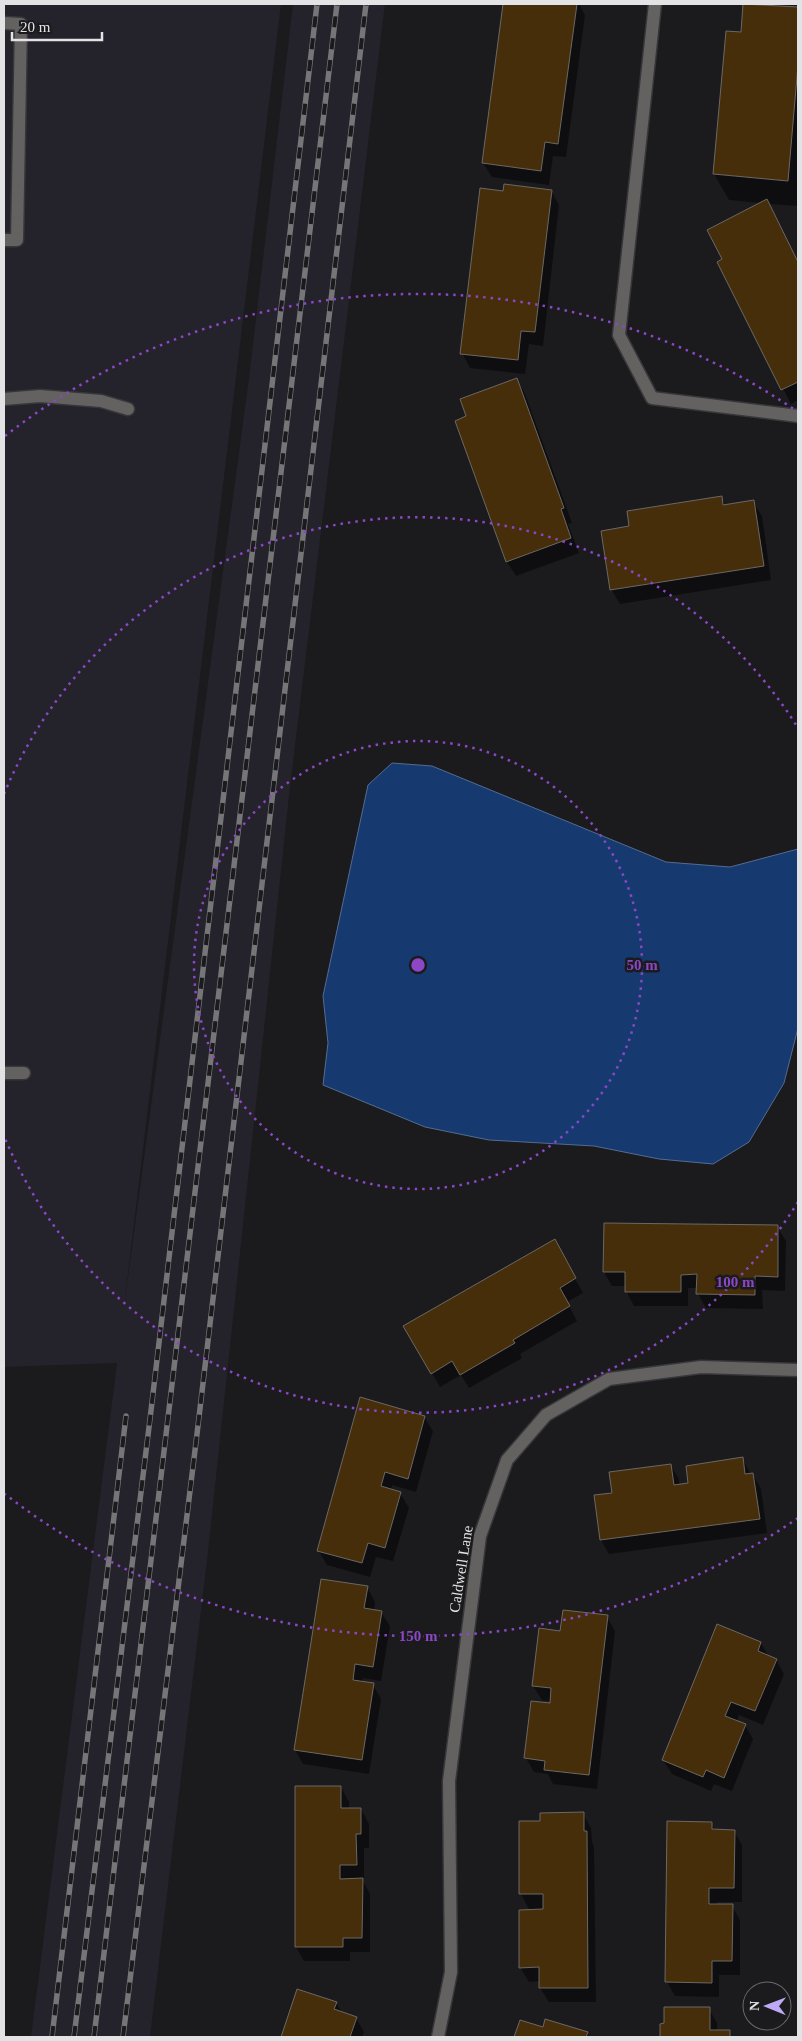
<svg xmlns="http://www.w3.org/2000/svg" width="802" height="2041" font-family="'Times New Roman',serif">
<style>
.built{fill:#24222a}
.water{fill:#163a6f;stroke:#546c92}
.shadow{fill:#0007}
.building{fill:#472e0b;stroke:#6b6864}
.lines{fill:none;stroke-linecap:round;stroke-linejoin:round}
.service-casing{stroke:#373639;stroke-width:15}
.minor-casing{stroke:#373639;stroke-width:15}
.service{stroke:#636261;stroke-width:12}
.minor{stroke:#636261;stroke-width:12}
.rail-casing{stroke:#767578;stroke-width:5.5}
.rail{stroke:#1b1a1d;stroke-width:4;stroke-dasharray:11;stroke-linecap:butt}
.ring{fill:none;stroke:#8b47c5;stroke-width:2.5;stroke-dasharray:2.5 5}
.labels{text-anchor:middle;stroke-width:5;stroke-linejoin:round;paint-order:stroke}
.street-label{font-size:15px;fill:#e3e2e5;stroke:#1b1a1d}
.centre{fill:#8b47c5;stroke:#1b1a1d;stroke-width:2.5}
.ring-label{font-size:15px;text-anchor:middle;font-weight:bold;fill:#8b47c5;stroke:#1b1a1d;stroke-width:5;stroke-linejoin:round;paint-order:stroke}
</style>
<rect width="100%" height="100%" fill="#1b1a1d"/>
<!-- built -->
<path class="built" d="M4 4H281L124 1307 249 378 293 4H385L290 787 208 1552 150 2037H31L117 1363 4 1367Z"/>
<!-- water -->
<path class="water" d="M392 763 432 766 666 862 730 867 798 849V1028L784 1083 749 1142 713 1164 659 1159 594 1146 489 1140 425 1127 323 1085 328 1043 323 996 368 785Z"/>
<!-- shadow -->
<path class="shadow" d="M504 4H579L585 15 566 157 553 156 549 185 492 177 483 163Z
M744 4 798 8V206L768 204 798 262V400L791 404 719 263 724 260 761 203 729 200 714 174 742 33Z
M551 191 559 205 543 346 529 344 525 374 470 368 462 353Z
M517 379 525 394 572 523 568 524 579 553 516 576 507 562 456 421 468 417Z
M721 498 726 506 753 502 762 516 771 580 620 604 611 589 631 528Z
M777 1227 786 1241 785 1291 762 1290 763 1309 706 1308 698 1294V1288H688V1306H634L626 1291V1286H612L604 1272Z
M554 1241 583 1293 567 1302 577 1321 520 1354 522 1358 469 1388 461 1375 440 1387 405 1327Z
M424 1417 433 1431 416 1492 392 1485 391 1491 400 1493 409 1508 393 1561 376 1557 370 1577 327 1565 318 1550Z
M742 1458 751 1475H753L761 1489 767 1533 609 1554 601 1540 613 1494 670 1465 679 1479V1485L690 1484Z
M367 1587 375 1602 374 1611 381 1612 390 1626 381 1681 363 1678 362 1683 373 1685 381 1699 369 1774 303 1764 295 1750Z
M607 1617 615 1631 597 1789 553 1784 548 1774 534 1772 526 1758 551 1701 542 1700 533 1686Z
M761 1643 768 1656 776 1660 784 1674 763 1725 739 1715 737 1721 745 1725 753 1739 732 1791 714 1784 711 1791 672 1774 663 1760Z
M341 1787 349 1802V1810L361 1809 369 1824V1848H364V1879H362L370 1894V1952H350V1961H304L296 1947Z
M583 1814 591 1828 592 1842 594 1847 596 2002H549L540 1988V1981L529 1982 520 1967 530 1911 521 1894 520 1822H541Z
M669 1822 711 1823 716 1831H734L742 1845V1902H717V1906H732L740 1920V1975H719V1997L675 1996 667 1982Z
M298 1990 336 2003 342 2013 356 2018 364 2032 362 2037H282Z
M709 2009 717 2023V2032H729L732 2037H662V2025Z
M520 2021 544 2028 587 2033 590 2037H516Z"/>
<!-- building -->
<path class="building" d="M503 4H577L558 144 545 142 541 171 482 163Z
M743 4 798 7V65L788 181 713 174 726 31 741 32Z
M504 184 552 190 535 332 521 331 518 360 460 354 480 188 503 191Z
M767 199 798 262V382L781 390 717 262 722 259 707 230Z
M517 378 564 508 561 509 571 538 506 562 455 421 466 416 460 399Z
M722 496 723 505 754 500 764 566 610 590 601 531 629 526 627 511Z
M604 1223 778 1225V1277L755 1276V1295L696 1294 697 1274 681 1275V1292H625V1272H603Z
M555 1239 576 1278 560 1288 570 1306 513 1340 515 1343 460 1375 452 1361 431 1374 403 1326Z
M360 1397 425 1416 408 1479 385 1472 381 1486 401 1492 385 1548 368 1543 362 1563 317 1551Z
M743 1457 745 1474 753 1473 760 1519 600 1540 594 1495 612 1493 609 1472 671 1464 674 1485 688 1483 686 1466Z
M321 1579 368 1586 364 1608 382 1611 373 1667 355 1664 353 1680 374 1683 362 1760 294 1750Z
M563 1610 608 1615 589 1775 544 1770 545 1761 524 1758 531 1701 550 1703 551 1688 532 1686 539 1628 560 1631Z
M717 1624 761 1642 758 1651 777 1659 755 1711 731 1702 725 1716 746 1724 724 1778 706 1770 703 1777 662 1760Z
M295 1786H341V1808H361V1834H356L357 1865H340V1879L363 1878 362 1938H343V1947H295Z
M584 1812V1831H587L588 1988H539V1967L519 1968V1910L543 1909V1894H519V1821H540V1813Z
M667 1821 712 1822V1829L735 1830 734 1888H709V1904H733L732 1961H712V1983L665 1982Z
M297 1989 337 2002 334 2009 357 2017 350 2037H281Z
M664 2007H710V2030H730V2037H660V2024L664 2023Z
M545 2019 588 2032 586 2037H514L520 2020 543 2027Z"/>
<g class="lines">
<!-- service casing -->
<g class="service-casing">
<path id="service" d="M4 23 21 24 17 240H4
M4 399 40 396 101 401 128 409
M4 1073H24"/>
</g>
<!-- minor casing -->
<g class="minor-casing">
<path id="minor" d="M655 4 619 335 652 398 798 416
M438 2037 451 1972 449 1781 480 1536 507 1460 546 1415 609 1379 701 1367 798 1370"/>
</g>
<!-- service -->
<use href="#service" class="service"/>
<!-- minor -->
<use href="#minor" class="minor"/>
<!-- rail casing -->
<g class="rail-casing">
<path id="rail" d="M52 2037 126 1416
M74 2037 150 1419 317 4
M94 2037 337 4
M123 2037 197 1434 366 4"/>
</g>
<!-- rail -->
<use href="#rail" class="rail"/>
</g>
<!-- distance rings -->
<g class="ring">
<circle cx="418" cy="965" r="224"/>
<path d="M798 1202A448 448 0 0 1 4 1136M4 794A448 448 0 0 1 798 728"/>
<path d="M798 1518A671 671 0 0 1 5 1494M5 436A671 671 0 0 1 798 412"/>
</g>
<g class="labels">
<!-- street labels -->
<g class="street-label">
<text transform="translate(461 1569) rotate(-81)" y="5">Caldwell Lane</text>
</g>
</g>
<circle cx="418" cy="965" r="8" class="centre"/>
<g class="ring-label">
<text x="642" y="970">50 m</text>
<text x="735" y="1287">100 m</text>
<text x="418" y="1641">150 m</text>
</g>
<!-- border -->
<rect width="802" height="2041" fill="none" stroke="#e3e2e5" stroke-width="10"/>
<!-- north arrow -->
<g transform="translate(767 2006) rotate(271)"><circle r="24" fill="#1b1a1d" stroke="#6b6a6d"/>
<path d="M0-4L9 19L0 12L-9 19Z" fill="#bda9f5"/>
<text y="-8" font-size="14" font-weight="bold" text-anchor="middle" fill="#e3e2e5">N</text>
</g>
<!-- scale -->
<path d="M12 32v8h90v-8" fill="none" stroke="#e3e2e5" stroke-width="2.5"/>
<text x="20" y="32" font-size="15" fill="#e3e2e5" stroke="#1b1a1d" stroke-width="4" paint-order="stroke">20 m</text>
</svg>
